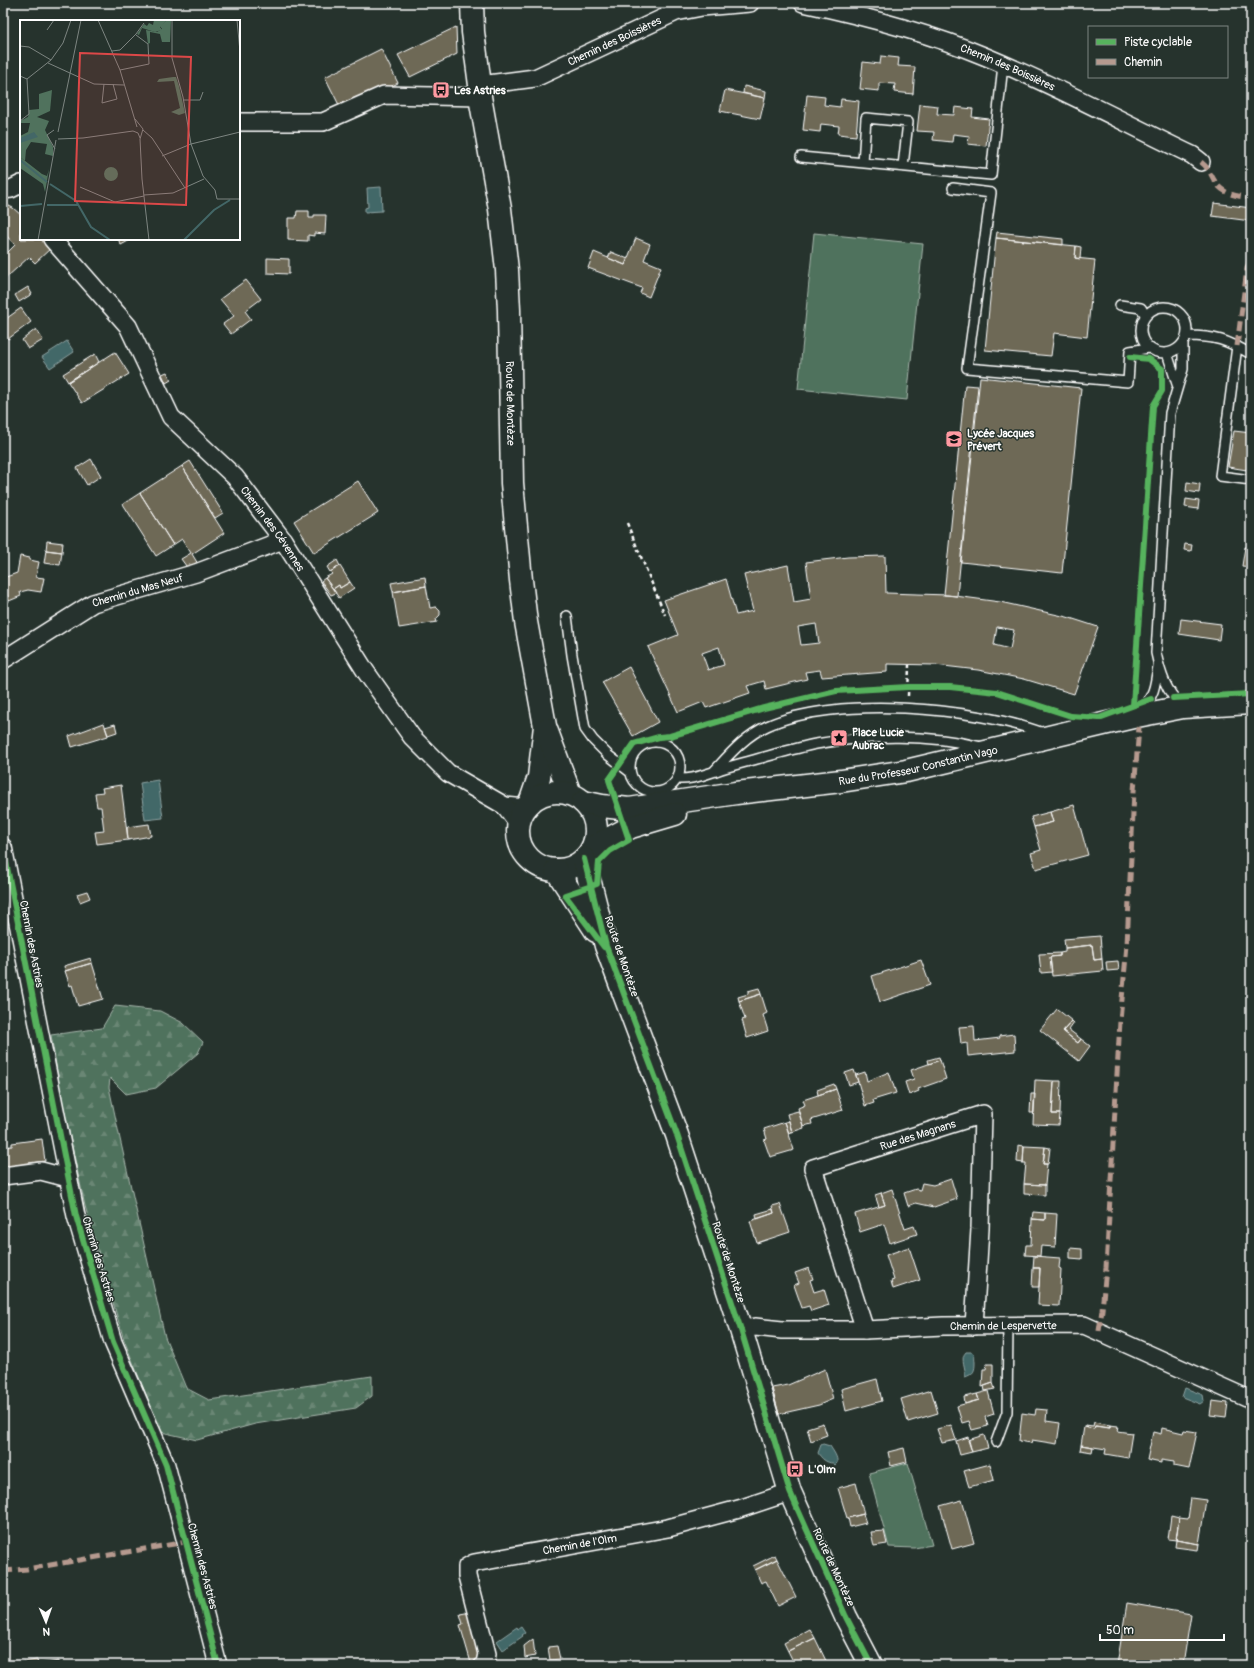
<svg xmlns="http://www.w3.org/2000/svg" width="1254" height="1668" font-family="Pangolin,sans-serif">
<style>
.green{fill:#50725d;stroke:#a8b8ae}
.forest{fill:url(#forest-firs);stroke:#a8b8ae}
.water{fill:#436767;stroke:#8ea4a4}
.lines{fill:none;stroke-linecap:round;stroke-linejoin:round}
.stream{stroke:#8ea4a4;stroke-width:5}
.building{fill:#6e6956;stroke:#fff;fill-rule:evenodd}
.service-casing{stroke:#fff;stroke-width:12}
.minor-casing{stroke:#fff;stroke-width:20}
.tertiary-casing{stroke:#fff;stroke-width:25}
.path{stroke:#fff;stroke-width:2.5;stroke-dasharray:4 3;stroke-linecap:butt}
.service{stroke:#26332d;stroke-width:9}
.minor{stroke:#26332d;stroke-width:17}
.tertiary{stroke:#26332d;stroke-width:22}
.quiet{stroke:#b69a8f;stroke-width:5;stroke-dasharray:10 5;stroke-linecap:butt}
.cycleway-casing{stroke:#26332d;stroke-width:8}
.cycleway{stroke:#56b35d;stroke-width:6}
.labels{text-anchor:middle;stroke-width:3;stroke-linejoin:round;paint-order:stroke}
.street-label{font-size:11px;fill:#fff;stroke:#26332d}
.poi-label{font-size:11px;font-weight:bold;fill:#fff;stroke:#26332d;text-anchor:start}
.inset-river{fill:none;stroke:#436767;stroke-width:2}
.inset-road{fill:none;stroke:#7d8581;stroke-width:1}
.view{fill:#dc4848;fill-opacity:0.15;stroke:#dc4848;stroke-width:2}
.inset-edge{fill:none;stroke:#fff;stroke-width:2}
</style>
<defs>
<pattern id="forest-firs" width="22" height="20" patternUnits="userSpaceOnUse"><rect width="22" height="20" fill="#50725d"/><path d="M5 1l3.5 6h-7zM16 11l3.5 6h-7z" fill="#6a8775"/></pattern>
</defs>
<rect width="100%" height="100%" fill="#26332d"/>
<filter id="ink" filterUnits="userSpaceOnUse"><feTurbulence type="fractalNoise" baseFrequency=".025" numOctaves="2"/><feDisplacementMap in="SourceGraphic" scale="8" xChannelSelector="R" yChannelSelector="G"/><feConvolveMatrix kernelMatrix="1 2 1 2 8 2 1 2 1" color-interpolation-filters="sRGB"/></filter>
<g filter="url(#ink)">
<!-- green -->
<path class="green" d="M814 233 923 244 907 400 798 389Z
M908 1463 932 1545 914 1548 889 1547 869 1473Z"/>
<!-- forest -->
<path class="forest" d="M115 1006 160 1011 183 1023 203 1042 198 1053 156 1088 126 1094 110 1078 109 1087 120 1139 165 1337 186 1388 209 1400 372 1376V1396L356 1408 255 1424 197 1440 161 1432 124 1340 85 1206 61 1095 51 1035 102 1028Z"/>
<!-- water -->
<path class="water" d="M381 187 382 211 365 212V208L368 207 367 188Z
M67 341 74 352 50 368 42 357Z
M158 780 163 818 145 820 140 783Z
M966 1352H972C976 1356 974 1357 975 1362 975 1371 974 1374 965 1377 967 1368 959 1359 966 1352Z
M1185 1388 1203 1395 1204 1401 1200 1404 1182 1397Z
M823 1444 830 1446C833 1451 838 1457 837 1463L835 1465 833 1463C826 1463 821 1458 818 1453L821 1445Z
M517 1627 518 1629 521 1627 525 1633 522 1635 523 1636 503 1650 497 1641Z"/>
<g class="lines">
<!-- stream -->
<path class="stream" d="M1242 3 1251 8"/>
</g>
<!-- building -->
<path class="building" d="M456 27 457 54 410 77 398 55Z
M381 49 398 83 342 111 325 77Z
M881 56 899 58 898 66 915 67 913 94 894 92 895 84 879 83V91L860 89 863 62 880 64Z
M744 86 766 91 765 98 743 93Z
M725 90 765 98 760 119 720 111Z
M807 95 825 97 824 105 840 107 841 99 859 101 856 136 838 134 839 126 821 124 820 132 803 130Z
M920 104 938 106 937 114 954 115 955 107 973 109 972 117 989 119 986 146 968 144 969 136 953 134 952 142 933 140 934 132 917 131Z
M3 203 13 208 21 215V239H45L52 247 35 263 29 257 7 277 3 273V257L15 245 3 232Z
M1214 203 1251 208V221L1212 216Z
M297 211H309V218H314V215H326L325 234 314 233V236L308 235V241L288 240V218H296Z
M997 232 1063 239V245L996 238Z
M636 238 650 244 644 260 661 267 649 297 640 293 642 288 588 268 594 252 625 265Z
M996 238 1076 246 1075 258 1095 260 1087 337 1054 333 1051 356 985 350Z
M118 239H132L121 245Z
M1076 246 1081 247 1080 259 1075 258Z
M611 252 628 259 625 265 608 258Z
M267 258 289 259V274L267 273Z
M246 280 261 299 245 311 251 319 231 334 223 324 234 316 220 299Z
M28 287 32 294 19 302 15 295Z
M21 308 31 322 8 339 3 331V321Z
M36 329 43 340 28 349 22 340Z
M115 352 129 374 82 403 68 382Z
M95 354 99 362 68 382 63 374Z
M167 372 171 380 166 383 162 374Z
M980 377 1081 388 1062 573 961 562Z
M965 385 978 386 957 596 944 595Z
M1234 431 1251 433V445L1247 470 1228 467Z
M91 459 101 476 87 485 77 468Z
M190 461 223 513 215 518 182 466Z
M182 466 224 533 192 554 198 564 189 570 181 559 191 553 182 539 173 545 140 493Z
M358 481 378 513 314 553 294 521Z
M1187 482 1200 484 1199 493 1186 491Z
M140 493 173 545 156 556 123 504Z
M1186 499 1199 501 1198 509 1185 507Z
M47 541 63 543 62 552 46 550Z
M1185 544 1192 545 1191 551 1184 550Z
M1245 547 1251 548V567L1242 566Z
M46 550 62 552 60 565 44 563Z
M20 556 30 558V560L39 562 36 577 44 578 41 592 28 590 20 592 21 596 9 601 5 591H3V576L6 577 17 573Z
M885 556 886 593 948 595 1000 602 1067 617 1098 627 1074 694 1024 679 978 670 935 665 887 664V672L822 677 820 670 805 672 807 679 766 689 764 681 747 686 750 693 706 708 703 702 678 712 648 647 678 635 664 600 726 579 736 615 753 611 744 575 788 565 794 602 811 599 806 562 848 557ZM816 624 819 643 801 645 798 627ZM997 627 1014 630 1010 649 994 645ZM719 647 724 665 708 670 702 653Z
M337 560 340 566 330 572 327 567Z
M340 566 350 582 340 588 339 585 333 589 325 578 332 574 330 572Z
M425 577 426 586 393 592 391 583Z
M325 578 336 593 331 595 321 581Z
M350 582 354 588 339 598 333 589 339 585 340 588Z
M426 586 430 608 436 607 440 611V615L436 619 437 622 399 628 393 592Z
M3 591H5L9 601 3 603Z
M1181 619 1221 624 1219 640 1179 634Z
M629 667 658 722 633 736 602 682Z
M104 723 108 736 72 747 69 736Z
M115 724 117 732 108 735 105 727Z
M121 785 128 840 97 844 95 832 104 831 101 807H97L95 793 103 792 102 788Z
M1074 805 1088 855 1036 869 1031 853 1041 850 1034 827 1053 822 1050 812Z
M1050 812 1053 822 1034 827 1031 817Z
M149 824 151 836 128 840 127 827Z
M87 891 90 898 80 902 77 894Z
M1100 936 1102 959 1094 960 1092 945 1065 948 1064 939Z
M1092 945 1094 960 1102 959 1103 971 1052 976 1050 957 1060 956V953L1065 952V948Z
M1060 953V956L1050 957 1052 972 1041 973 1039 954Z
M91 958 92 963 65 971 64 966Z
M921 960 930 985 880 1002 872 976Z
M1118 961 1119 970 1107 971 1106 962Z
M92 963 103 999 78 1006 72 985 70 986 65 971Z
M759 988 761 994 739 1001 738 997 748 994V991Z
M761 994 767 1013 763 1015 768 1031 747 1038 742 1020 745 1019 739 1001Z
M1057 1009 1072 1021 1063 1031 1078 1043 1081 1039 1090 1046 1079 1061 1040 1030Z
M1072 1021 1074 1023 1069 1030 1081 1039 1078 1043 1063 1031Z
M974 1026 975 1041 1000 1038 999 1036 1014 1034 1015 1051 968 1056 967 1043 961 1044 959 1027Z
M939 1057 940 1060 929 1064 928 1060Z
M940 1060 946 1079 918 1089 919 1091 909 1095 905 1082 914 1079 911 1070Z
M854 1070 858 1082 849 1085 845 1073Z
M865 1072 867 1081 889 1072 896 1093 873 1100 874 1103 865 1106 856 1075Z
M1035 1080 1054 1081 1052 1114H1060L1059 1125 1033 1124Z
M1054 1081H1061L1060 1114H1052Z
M834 1084 836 1089 818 1095 817 1090Z
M836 1089 843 1110 811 1120 812 1124 803 1126 798 1108 805 1105 803 1100Z
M1031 1094H1035L1034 1113H1030Z
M798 1111 804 1128 792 1132 787 1114Z
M789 1121 792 1132 789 1133 785 1122Z
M785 1122 794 1150 770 1157 764 1140 767 1139 764 1129Z
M42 1139 45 1161 3 1167V1147L12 1146V1143Z
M1018 1145 1024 1146 1023 1163 1017 1162Z
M1024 1146 1045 1147 1043 1164H1047L1045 1185 1024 1184 1026 1163H1023Z
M1045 1147 1050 1148 1048 1164H1043Z
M951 1179 957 1199 934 1207 916 1203 908 1206 904 1193 916 1189 920 1190 922 1183 933 1185Z
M1024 1184 1045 1185V1195L1024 1194Z
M892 1189 905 1229 914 1226 917 1234 890 1243 884 1224 860 1232 855 1214 885 1205 881 1193Z
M881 1193 885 1205 879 1207 875 1195Z
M780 1204 790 1232 757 1243 750 1221 774 1213 772 1206Z
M773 1209 774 1213 757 1219 756 1214Z
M1033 1212 1045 1213V1220L1032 1219Z
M1045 1213 1057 1214 1055 1247 1041 1246 1040 1256 1025 1255 1026 1245H1031L1032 1219 1045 1220Z
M909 1247 920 1280 893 1289 891 1281 894 1280 886 1255Z
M1070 1248 1082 1249V1259L1070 1258Z
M1034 1256 1060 1258 1059 1268 1061 1269 1059 1306 1038 1305 1040 1268H1033Z
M809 1268 813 1279 810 1280 814 1292 824 1289 829 1305 811 1311 809 1306 802 1308 794 1285 799 1283 795 1273Z
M1033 1268H1040L1039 1287H1032Z
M987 1364H993V1383L982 1387 983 1369H986Z
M825 1369 833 1399 819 1405 779 1414 772 1388 788 1385Z
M877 1379 882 1401 846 1411 841 1389Z
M993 1383 995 1389 985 1391 984 1386Z
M931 1390 938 1413 908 1422 901 1399Z
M988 1391 994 1414 985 1417 988 1426 972 1430 969 1421 962 1423 957 1406 979 1400 977 1394Z
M977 1394 979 1400 965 1404 964 1397Z
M1212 1401 1228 1403 1226 1417 1210 1415Z
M1036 1409 1047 1410 1046 1421 1060 1423 1057 1444 1032 1440 1031 1443 1019 1441 1022 1413 1035 1415Z
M1094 1422 1110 1425V1428L1095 1426 1094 1429 1084 1427 1085 1425 1093 1426Z
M823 1423 827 1435 811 1441 807 1428Z
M951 1425 956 1440 942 1443 937 1429Z
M1110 1425 1118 1426 1117 1431 1132 1433 1128 1458 1105 1454 1106 1449 1081 1445 1084 1427 1094 1429 1095 1426 1110 1428Z
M1162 1428 1183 1433 1184 1430 1197 1432 1189 1469 1174 1466V1462L1161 1460V1463L1147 1460 1153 1432 1161 1434Z
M984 1435 988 1448 972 1452 968 1440Z
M968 1437 972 1452 960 1455 956 1441Z
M1081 1445 1093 1447 1092 1452 1080 1450Z
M904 1448 907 1462 891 1466 888 1452Z
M990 1464 994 1480 969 1487 964 1471Z
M856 1483 864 1514 847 1518 838 1488Z
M1191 1498 1206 1500 1199 1544 1176 1540 1179 1518 1188 1519Z
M962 1500 974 1543 952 1549 940 1506Z
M863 1514 866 1523 850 1527 848 1518Z
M1171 1516 1179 1518 1176 1540 1168 1539Z
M884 1531 887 1544 874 1546 871 1532Z
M1176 1540 1199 1544 1198 1550 1175 1547Z
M775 1555 777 1559 755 1570 753 1566Z
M777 1559 796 1597 778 1606 766 1581 761 1583 755 1570Z
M1127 1603 1191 1614 1183 1665H1117Z
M471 1612 482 1655 478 1662 471 1663 460 1625 463 1624 460 1614Z
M810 1629 815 1638 788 1651 784 1643Z
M815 1638 828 1665H795L788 1651Z
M533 1639 535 1656 525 1658 524 1646Z
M557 1646 560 1659 550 1660 548 1647Z
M37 1660 38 1664 23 1665 22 1662Z
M59 1661V1665H35L38 1664Z"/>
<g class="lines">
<!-- service casing -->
<g class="service-casing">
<path id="service" d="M801 157 991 175 1003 65
M863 163 866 118 908 122 903 166
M953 188 991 193 967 368 1128 382 1130 351 1149 348
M1120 305 1141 308 1146 316
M1141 330a23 23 0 1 1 46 0a23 23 0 1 1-46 0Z
M1187 336C1216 336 1226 340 1251 354
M1237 346 1220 476 1251 480
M1167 353 1177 384
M567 616 572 655 585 729 593 740 608 755 630 772
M1181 705C1166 692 1160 672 1156 653L1170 413 1183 369V344
M1140 712C1154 695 1155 688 1158 666
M630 767a25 25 0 1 1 50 0a25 25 0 1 1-50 0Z
M714 771C730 754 745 736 767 726 835 695 974 707 1043 733
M678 779C692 780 702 775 716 771 729 766 743 763 757 759 776 754 796 748 816 744 869 735 929 734 982 747
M996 1442 1007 1412 1008 1326"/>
</g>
<!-- minor casing -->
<g class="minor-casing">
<g id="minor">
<path id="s1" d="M803 3C864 16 926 32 984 56 1055 85 1123 122 1192 155L1201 162"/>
<path id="s2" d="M480 85 535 78 676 12 702 7 750 3"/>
<path d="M239 122H323L384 95 480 97"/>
<path d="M3 190 11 189 21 184"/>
<path id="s3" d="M52 239 128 326 171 417 235 477 283 540 366 672 412 737 448 773 505 806 525 808"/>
<path id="s4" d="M3 660 93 603 196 573 283 540"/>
<path d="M505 806 518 823"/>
<path d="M3 847 76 1216 113 1342 166 1465 218 1665"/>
<path d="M3 1176 41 1171 68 1178"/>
<path id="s5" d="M741 1330 755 1327 782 1330H865L943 1326 1084 1325 1251 1400"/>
<path id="s6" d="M865 1330 813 1168 983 1114 980 1229 974 1326"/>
<path id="s7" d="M483 1665 485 1663 487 1654 467 1576V1567L474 1563 668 1528 739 1509 790 1492"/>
</g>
</g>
<!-- tertiary casing -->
<g class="tertiary-casing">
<g id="tertiary">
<path id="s8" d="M472 3 473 32 480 85V97L500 209 507 270 509 310 512 483 521 580 526 622 545 726 539 777 530 803"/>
<path d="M546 729 570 794"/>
<circle cx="557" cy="831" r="39"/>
<path id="s9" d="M583 802 602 806 629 809 736 793 841 781 906 771 1137 716 1183 707 1251 703"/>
<path d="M593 847 631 827 675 814"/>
<path d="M584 859 606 946 677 1135 741 1330 790 1492 846 1617 871 1665"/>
<path d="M556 870 596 931"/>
</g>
</g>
<!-- path -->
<path class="path" d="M627 523 665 615
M908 696 909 665"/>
<!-- service -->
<use href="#service" class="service"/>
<!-- minor -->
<use href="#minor" class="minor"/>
<!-- tertiary -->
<use href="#tertiary" class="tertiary"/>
<!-- quiet -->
<path class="quiet" d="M1201 162C1211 170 1209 173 1216 183 1224 195 1238 196 1251 198
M1237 346 1247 269 1251 254
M1099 1331 1102 1310 1106 1268 1120 1021 1127 945 1134 791 1139 727
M3 1571 27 1569 186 1542"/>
<!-- cycleway casing -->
<g class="cycleway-casing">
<path id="cycleway" d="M1130 357 1149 359 1162 369V391L1153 406 1133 705
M1173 698 1251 694
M3 847 76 1216 113 1342 166 1465 218 1665
M584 859 606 946 677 1135 741 1330 790 1492 846 1617 871 1665
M604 947 565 895 597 884 599 862 610 851 629 840 609 780 634 744 659 737 670 736 764 708 836 691 908 687H950L997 692 1071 716 1099 718 1151 699"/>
</g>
<!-- cycleway -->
<use href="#cycleway" class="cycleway"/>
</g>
</g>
<!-- icons -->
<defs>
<g id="bus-square" transform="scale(0.9)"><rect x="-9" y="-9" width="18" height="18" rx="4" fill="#ff9aa2" stroke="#26332d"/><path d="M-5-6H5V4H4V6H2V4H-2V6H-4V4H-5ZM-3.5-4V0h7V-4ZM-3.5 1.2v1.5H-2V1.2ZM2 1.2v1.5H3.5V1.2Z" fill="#111"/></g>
<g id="school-square" transform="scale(0.9)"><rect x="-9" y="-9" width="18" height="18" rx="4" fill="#ff9aa2" stroke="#26332d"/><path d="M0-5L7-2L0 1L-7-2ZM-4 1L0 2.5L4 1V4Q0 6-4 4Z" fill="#111"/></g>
<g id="sight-square" transform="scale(0.9)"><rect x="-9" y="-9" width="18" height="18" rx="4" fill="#ff9aa2" stroke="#26332d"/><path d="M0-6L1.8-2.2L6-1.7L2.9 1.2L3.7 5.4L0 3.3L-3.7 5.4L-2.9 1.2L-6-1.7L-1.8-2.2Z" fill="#111"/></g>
</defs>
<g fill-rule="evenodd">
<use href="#bus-square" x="441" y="90"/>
<use href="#school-square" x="954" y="439"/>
<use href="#sight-square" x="839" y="738"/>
<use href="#bus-square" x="795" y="1469"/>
</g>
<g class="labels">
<!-- street labels -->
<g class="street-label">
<text dy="4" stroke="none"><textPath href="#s2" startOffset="143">Chemin des Boissières</textPath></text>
<text dy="4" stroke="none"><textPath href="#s1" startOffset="215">Chemin des Boissières</textPath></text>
<text dy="4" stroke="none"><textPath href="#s8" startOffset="403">Route de Montèze</textPath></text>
<text dy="4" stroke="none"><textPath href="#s3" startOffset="368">Chemin des Cévennes</textPath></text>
<text dy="4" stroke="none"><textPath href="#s4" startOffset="153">Chemin du Mas Neuf</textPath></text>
<text dy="4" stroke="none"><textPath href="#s9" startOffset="339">Rue du Professeur Constantin Vago</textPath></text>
<text transform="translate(32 944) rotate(79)" y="4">Chemin des Astries</text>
<text transform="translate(622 956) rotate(71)" y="4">Route de Montèze</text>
<text dy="4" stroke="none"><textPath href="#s6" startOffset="280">Rue des Magnans</textPath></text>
<text transform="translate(99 1259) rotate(73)" y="4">Chemin des Astries</text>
<text transform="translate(729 1262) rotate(72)" y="4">Route de Montèze</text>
<text dy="4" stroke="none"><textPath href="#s5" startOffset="263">Chemin de Lespervette</textPath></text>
<text dy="4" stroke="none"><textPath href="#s7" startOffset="217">Chemin de l'Olm</textPath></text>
<text transform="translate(203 1566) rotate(75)" y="4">Chemin des Astries</text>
<text transform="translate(834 1567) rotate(65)" y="4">Route de Montèze</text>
</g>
<!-- poi labels -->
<g class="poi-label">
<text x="454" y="94">Les Astries</text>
<text x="967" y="437">Lycée Jacques<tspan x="967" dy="13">Prévert</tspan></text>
<text x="852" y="736">Place Lucie<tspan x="852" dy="13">Aubrac</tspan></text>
<text x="808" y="1473">L'Olm</text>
</g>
</g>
<!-- overview -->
<g transform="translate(20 20)">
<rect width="220" height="220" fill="#26332d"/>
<path d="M134 0H147L140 7 142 10 135 12 122 8 119 15 117 14 124 4 127 6 129 3 133 5ZM32 70 30 91 17 97 29 101 25 110 33 127V136L25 134 27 124 11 122 6 130 5 141 0 137V116L8 112 10 103H0V101L8 97 9 90 19 89V74ZM84 154a7 7 0 1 1 14 0a7 7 0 1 1-14 0Z" fill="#50725d"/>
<path d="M147 0H151L150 22H142L140 14 130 12V23L128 24 126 10 137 12 142 9 140 6ZM153 57H156L159 66 165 93 159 95 151 92 160 88 154 61 137 62 139 59ZM0 137 22 154 27 156 29 149 25 172 23 164 0 148Z" fill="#50725d"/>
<path d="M14 112 18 117 0 123V118Z" fill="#436767"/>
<path class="inset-river" d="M0 140 27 162M30 164 56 181 71 207 90 220M27 185H58M0 186 22 184M164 220 194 190 210 180"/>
<path class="inset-road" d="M78 0 100 50 117 107M152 0V38L163 77 171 124 183 156 195 170 197 179H220M217 0 220 32M27 10 34 0M0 26 9 27 31 40 43 23 51 0M92 31 100 30 116 14 124 3M28 43 74 64 104 65M100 50 129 44 128 24 116 15M0 56 7 59 31 40M84 64 82 83 97 79 93 64M163 80H180L183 72M115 99 123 109 120 119 122 159 129 220M0 101 9 94 7 59M34 110 27 115 35 129M123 110 132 118 165 168M38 112 61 0M38 119 63 118 113 111 118 113 120 118M142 136 171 124 220 112M60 167 95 182 124 176M124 175 153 173 184 159M18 220 36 120M42 220H57"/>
<path class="view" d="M60 33 171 37 166 185 55 181Z"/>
<rect width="220" height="220" class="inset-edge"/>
</g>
<!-- margin -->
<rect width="1254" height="1668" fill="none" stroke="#26332d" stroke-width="16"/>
<rect x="8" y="8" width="1238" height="1652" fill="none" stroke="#fff" stroke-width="1.5" filter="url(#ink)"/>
<!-- legend -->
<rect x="1088" y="26" width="140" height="52" fill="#26332d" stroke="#7d8581"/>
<rect x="1096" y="39" width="20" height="6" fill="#56b35d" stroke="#7d8581"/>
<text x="1124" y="46" font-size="12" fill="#ffffff">Piste cyclable</text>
<rect x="1096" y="59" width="20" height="6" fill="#b69a8f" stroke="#7d8581"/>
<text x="1124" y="66" font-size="12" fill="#ffffff">Chemin</text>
<!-- north arrow -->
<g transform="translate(46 1622) rotate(178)" stroke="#26332d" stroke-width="3" paint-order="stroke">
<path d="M0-3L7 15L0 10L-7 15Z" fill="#ffffff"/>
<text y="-6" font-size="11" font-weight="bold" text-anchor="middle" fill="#ffffff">N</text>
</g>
<!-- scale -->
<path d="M1100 1634v6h124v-6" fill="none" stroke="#ffffff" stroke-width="2"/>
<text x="1106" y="1634" font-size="12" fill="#ffffff" stroke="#26332d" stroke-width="3" paint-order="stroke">50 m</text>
</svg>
